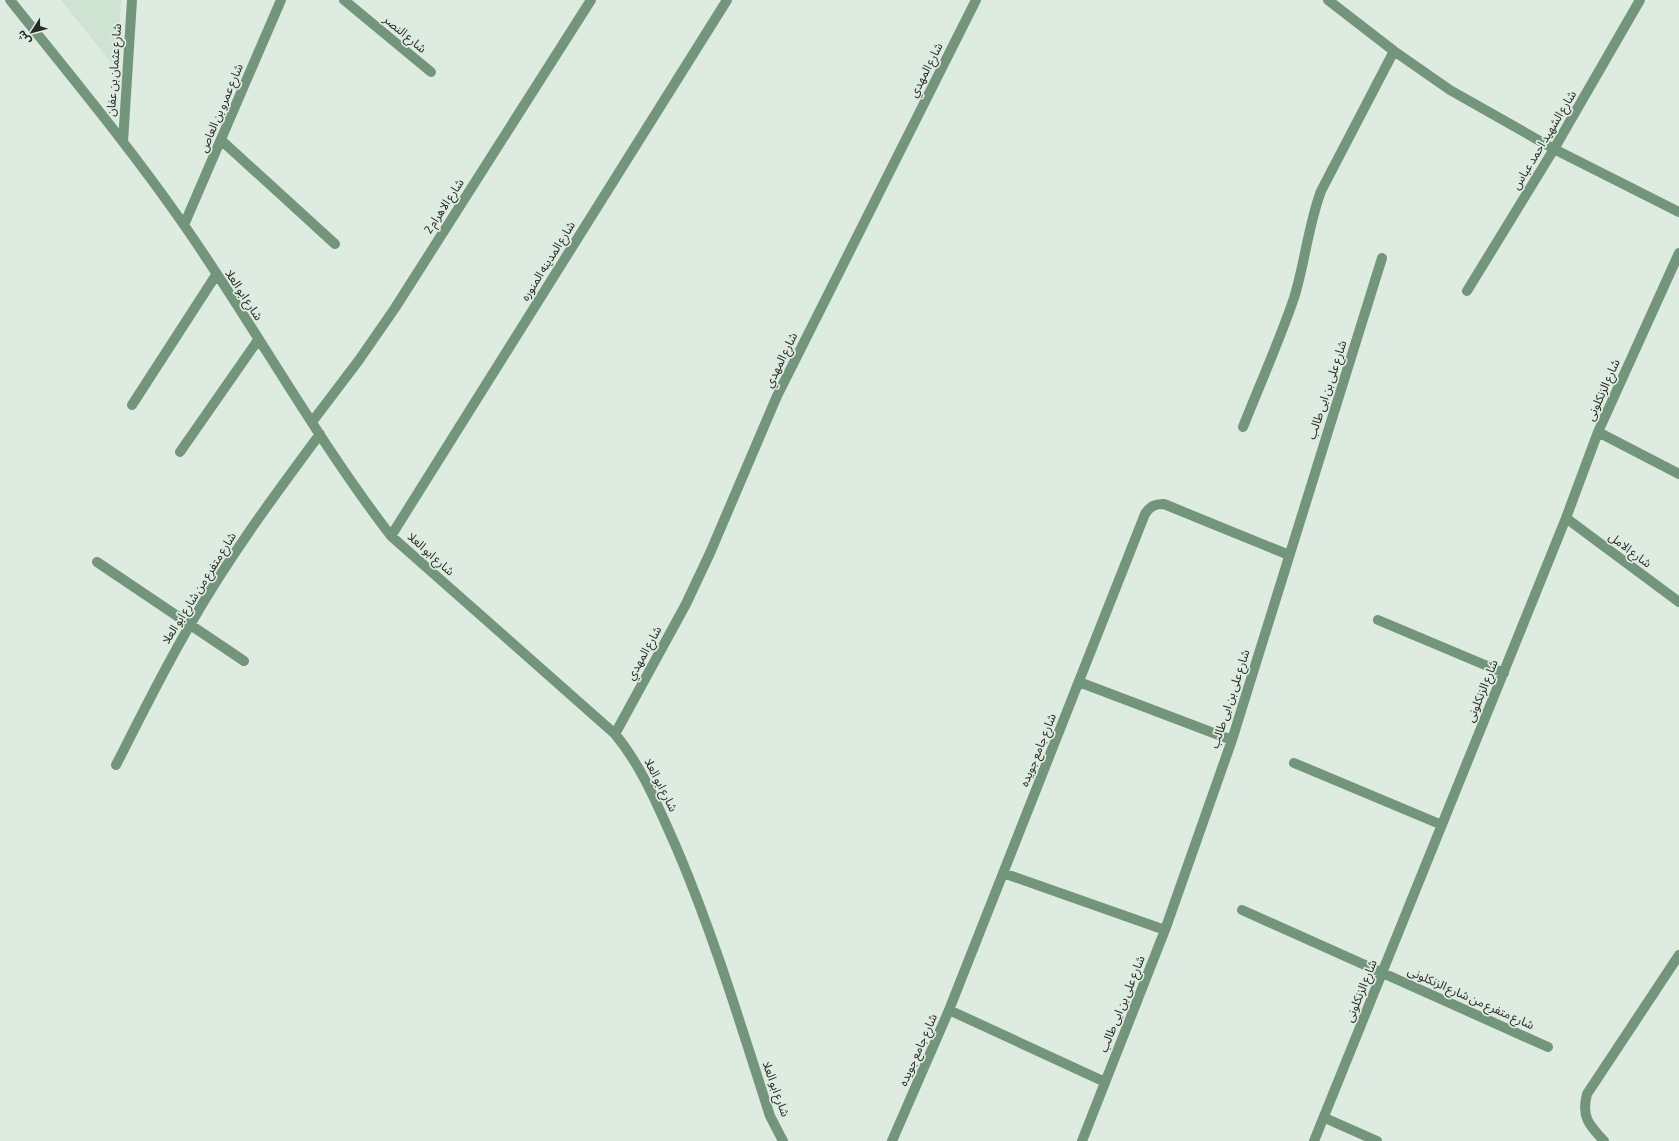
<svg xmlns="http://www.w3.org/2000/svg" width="1679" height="1141" font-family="'Asap Condensed','Noto Sans Arabic',sans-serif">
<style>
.built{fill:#cfe3d3}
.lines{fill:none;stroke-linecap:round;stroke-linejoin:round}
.minor{stroke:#73957c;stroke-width:10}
.labels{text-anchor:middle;stroke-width:3.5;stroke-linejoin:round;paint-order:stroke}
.street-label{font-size:12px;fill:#262b27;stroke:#deebe1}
</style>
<rect width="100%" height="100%" fill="#deebe1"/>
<!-- built -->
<path class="built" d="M61 0H121L117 70Z"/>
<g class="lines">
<!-- minor -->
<path class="minor" d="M10 0C69 74 130 147 184 225 255 327 315 437 391 536L615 734C643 768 659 809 677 849 714 936 741 1026 770 1116L783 1141
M344 0 431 72
M1328 0 1394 51 1450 90 1554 149 1679 212
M221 140 335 244
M123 142 132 0
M184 225 281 0
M1467 291 1554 149 1640 0
M132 405 216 275
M312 422 359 360 395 308 591 0
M1243 427C1260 384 1279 342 1294 298 1305 263 1308 226 1321 191L1394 51
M1598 432 1679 474
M180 452 258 340
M1566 518 1679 602
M391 536 727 0
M97 562 244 661
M1378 620 1504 673
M1079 682 1232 740
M615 734 686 604 710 553 777 396 976 0
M1294 763 1442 825
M116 765C140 718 163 671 190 625 228 558 274 496 320 434
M1003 873 1165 930
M1242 910 1548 1047
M949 1010 1105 1082
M1325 1118 1377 1141
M892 1141 949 1010 1145 514C1150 506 1155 504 1164 504L1289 555
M1082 1141 1165 930 1232 740 1382 258
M1314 1141 1566 518 1598 432 1679 253
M1604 1141C1589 1125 1581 1117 1587 1094L1679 955"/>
</g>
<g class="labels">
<!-- street labels -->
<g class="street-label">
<text transform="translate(405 34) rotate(40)" y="4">شارع النصر</text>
<text transform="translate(114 70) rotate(-86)" y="4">شارع عثمان بن عفان</text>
<text transform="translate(926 70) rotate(-63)" y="4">شارع المهدي</text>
<text transform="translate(221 108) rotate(-67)" y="4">شارع عمرو بن العاص</text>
<text transform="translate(1544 140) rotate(-59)" y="4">شارع الشهيد احمد عباس</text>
<text transform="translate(444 206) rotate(-57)" y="4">شارع الاهرام 2</text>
<text transform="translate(548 261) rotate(-58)" y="4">شارع المدينه المنوره</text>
<text transform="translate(244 295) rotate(57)" y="4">شارع ابو العلا</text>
<text transform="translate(781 360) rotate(-64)" y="4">شارع المهدي</text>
<text transform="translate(1327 390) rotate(-72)" y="4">شارع على بن ابى طالب</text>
<text transform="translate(1603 390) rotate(-66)" y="4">شارع الزنكلونى</text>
<text transform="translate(1630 550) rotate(37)" y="4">شارع الامل</text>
<text transform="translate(431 554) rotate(42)" y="4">شارع ابو العلا</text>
<text transform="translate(199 588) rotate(-58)" y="4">شارع متفرع من شارع ابو العلا</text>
<text transform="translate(644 653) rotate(-61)" y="4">شارع المهدي</text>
<text transform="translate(1482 691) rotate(-68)" y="4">شارع الزنكلونى</text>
<text transform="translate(1230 699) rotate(-72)" y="4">شارع على بن ابى طالب</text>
<text transform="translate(1038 750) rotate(-68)" y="4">شارع جامع جويده</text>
<text transform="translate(661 785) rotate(63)" y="4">شارع ابو العلا</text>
<text transform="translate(1361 991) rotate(-68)" y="4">شارع الزنكلونى</text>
<text transform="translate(1471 998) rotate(24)" y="4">شارع متفرع من شارع الزنكلونى</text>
<text transform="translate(1122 1004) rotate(-68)" y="4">شارع على بن ابى طالب</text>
<text transform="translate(918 1050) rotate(-66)" y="4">شارع جامع جويده</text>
<text transform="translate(776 1089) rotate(70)" y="4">شارع ابو العلا</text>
</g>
</g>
<!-- north arrow -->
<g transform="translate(32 32) rotate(234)" stroke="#deebe1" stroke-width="3" paint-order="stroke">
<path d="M0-3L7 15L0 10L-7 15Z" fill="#262b27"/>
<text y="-6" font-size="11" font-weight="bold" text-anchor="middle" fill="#262b27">ش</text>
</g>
</svg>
